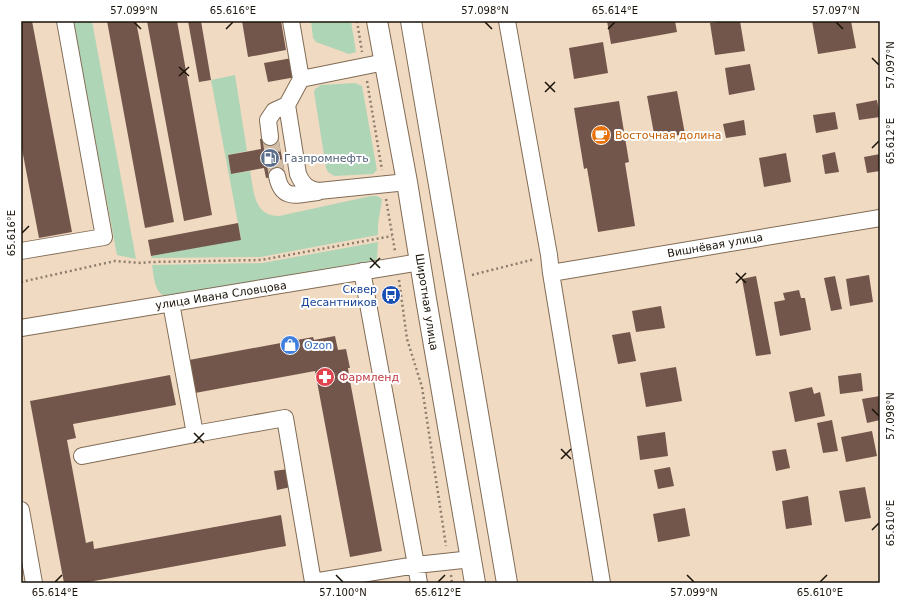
<svg xmlns="http://www.w3.org/2000/svg" width="901" height="604" font-family="'DejaVu Sans',sans-serif">
<style>
.green{fill:#afd5b7}
.building{fill:#72564c}
.lines{fill:none;stroke-linecap:round;stroke-linejoin:round}
.minor-tunnel{stroke:#d1bca6;stroke-width:16;stroke-dasharray:16 8;stroke-linecap:butt}
.minor-casing{stroke:#806c56;stroke-width:18}
.major-casing{stroke:#806c56;stroke-width:22}
.path{stroke:#8c7d6c;stroke-width:2.5;stroke-dasharray:2 3;stroke-linecap:butt}
.minor{stroke:#fff;stroke-width:16}
.major{stroke:#fff;stroke-width:20}
.ticks{fill:none;stroke:#191209;stroke-width:1.5}
.labels{text-anchor:middle;stroke-width:4;stroke-linejoin:round;paint-order:stroke}
.food-label{font-size:11px;fill:#c56008;stroke:#fff;text-anchor:start}
.service-label{font-size:11px;fill:#4e5e75;stroke:#fff;text-anchor:start}
.street-label{font-size:11px;fill:#191209;stroke:#fff}
.transit-label{font-size:11px;fill:#164399;stroke:#fff;text-anchor:end}
.shop-label{font-size:11px;fill:#366cbe;stroke:#fff;text-anchor:start}
.health-label{font-size:11px;fill:#be3a42;stroke:#fff;text-anchor:start}
.neatline{fill:none;stroke:#191209;stroke-width:1.5}
.ticks-label{font-size:10px;text-anchor:middle;fill:#191209}
</style>
<rect width="100%" height="100%" fill="#f1dac2"/>
<!-- green -->
<path class="green" d="M73 21H92L136 259 117 255Z
M311 21H351L356 52 349 54 316 42 313 38Z
M235 75 247 151 228 155 231 174 250 171C254 190 253 216 279 216L371 196H377L382 199 378 225V235L261 257 152 258 151 256 241 239 211 80Z
M355 83 362 86 377 170 373 174 334 176 328 172 326 168 314 92 315 89 321 85Z
M378 242 377 260 168 297C154 295 154 276 152 265L262 263Z"/>
<!-- building -->
<path class="building" d="M21 21H32L72 232 39 238 21 144Z
M107 21H136L174 222 145 228Z
M147 21H177L212 215 184 221Z
M188 21H201L211 80 199 82Z
M242 21H281L286 50 248 57Z
M607 21H675L677 32 611 44Z
M726 21H740L745 51 715 55 710 23Z
M812 21H851L856 48 818 54Z
M603 42 608 73 574 79 569 48Z
M292 58 296 77 268 82 264 63Z
M750 64 755 90 729 95 725 68Z
M677 91 685 134 655 139 647 96Z
M877 100 880 117 859 120 856 104Z
M619 101 629 162 625 163 635 226 598 232 587 168 584 169 574 108Z
M835 112 838 129 816 133 813 115Z
M744 120 746 135 726 138 723 124Z
M278 136 285 175 266 178 264 168 231 174 228 155 261 149 260 139Z
M835 152 839 172 825 174 822 155Z
M786 153 791 182 764 187 759 158Z
M880 154V171L867 173 864 157Z
M238 223 241 240 151 256 148 240Z
M869 275 873 302 850 306 846 279Z
M756 276 771 354 756 356 742 279Z
M835 276 842 309 831 311 824 278Z
M799 290 801 298H805L811 330 780 336 774 302 785 300 783 293Z
M661 306 665 328 636 332 632 311Z
M630 332 636 361 618 364 612 335Z
M335 336 338 350 346 349 350 368H348L350 381 382 551 350 557 315 371 195 393 189 360 313 337 314 340Z
M676 367 682 401 646 407 640 373Z
M861 373 863 391 840 394 838 376Z
M170 375 176 405 73 424 76 438 67 440 86 543 93 541 94 549 281 515 286 546 83 583H64L30 401Z
M812 387 814 394 820 392 825 416 795 422 789 392Z
M880 396V420L867 423 862 399Z
M832 420 838 451 823 453 817 423Z
M872 431 877 456 846 462 841 437Z
M665 432 668 456 640 460 637 436Z
M786 449 790 468 776 471 772 451Z
M670 467 674 486 658 489 654 470Z
M288 469 291 487 277 490 274 471Z
M865 487 871 518 845 522 839 491Z
M808 496 812 525 786 529 782 501Z
M685 508 690 536 658 542 653 514Z"/>
<g class="lines">
<!-- minor-tunnel -->
<path class="minor-tunnel" d="M270 137 277 176"/>
<!-- minor casing -->
<g class="minor-casing">
<path id="minor" d="M291 21 301 79
M507 21 549 255 551 273 602 583
M385 62 301 79 287 105 298 174C302 184 308 190 319 191L407 182
M270 137 268 120 274 111 287 105
M277 176C282 202 298 194 318 192
M21 251 104 237 65 21
M551 273 880 218
M171 303 195 434 285 418 313 582 416 565 362 271
M21 328 420 262
M82 456 195 434
M21 510 34 583
M419 583 416 565 472 559"/>
</g>
<!-- major casing -->
<g class="major-casing">
<path id="major" d="M377 21 407 182 426 299 475 583
M411 21 507 583"/>
</g>
<!-- path -->
<path class="path" d="M357 21 362 52
M367 81 382 170
M386 199 395 251
M472 275 535 259
M399 280 407 339 422 387 446 546
M21 282 115 261 142 263 151 262 261 260 392 236
M451 575 452 583"/>
<!-- minor -->
<use href="#minor" class="minor"/>
<!-- major -->
<use href="#major" class="major"/>
</g>
<!-- ticks -->
<path class="ticks" d="M134 22 141 29M485 22 492 29M836 22 843 29M226 29 233 22M608 29 615 22M872 58 879 65M179 67 189 76M179 76 189 67M545 82 555 92M545 92 555 82M872 148 879 141M22 233 29 226M370 258 380 268M370 268 380 258M736 273 746 283M736 283 746 273M872 409 879 416M194 433 204 443M194 443 204 433M561 449 571 459M561 459 571 449M872 530 879 523M336 575 343 582M687 575 694 582M55 582 62 575M438 582 445 575M820 582 827 575"/>
<!-- icons -->
<defs>
<g id="cafe-disc" transform="scale(1)"><circle r="9.5" fill="#e8710a" stroke="#fff"/><path d="M-5.5-4.5H6V0H3Q3 3.5 0 3.5H-2.5Q-5.5 3.5-5.5 0ZM3-3.2v2h1.7v-2ZM-6 4.5H4V6H-6Z" fill="#fff"/></g>
<g id="fuel-disc" transform="scale(1)"><circle r="9.5" fill="#5c6f8a" stroke="#fff"/><path d="M-5.5-6h7V0h2V4h1.3V-2.5L3-4.5l.8-.8L6-3V5H2.5V1h-1V6h-7ZM-4.2-4.7v3.2H.2V-4.7Z" fill="#fff"/></g>
<g id="bus-disc" transform="scale(1)"><circle r="9.5" fill="#1a4fb4" stroke="#fff"/><path d="M-5-6H5V4H4V6H2V4H-2V6H-4V4H-5ZM-3.5-4V0h7V-4ZM-3.5 1.2v1.5H-2V1.2ZM2 1.2v1.5H3.5V1.2Z" fill="#fff"/></g>
<g id="shop-disc" transform="scale(1)"><circle r="9.5" fill="#3f7fe0" stroke="#fff"/><path d="M-5-2.5h2.3a2.7 3.5 0 0 1 5.4 0H5L5.5 6h-11ZM-1.5-2.5h3a1.5 2.3 0 0 0-3 0Z" fill="#fff"/></g>
<g id="pharmacy-disc" transform="scale(1)"><circle r="9.5" fill="#e0444e" stroke="#fff"/><path d="M-2-6h4v4h4v4h-4v4h-4v-4h-4v-4h4Z" fill="#fff"/></g>
</defs>
<g fill-rule="evenodd">
<use href="#cafe-disc" x="601" y="135"/>
<use href="#fuel-disc" x="270" y="158"/>
<use href="#bus-disc" x="391" y="295"/>
<use href="#shop-disc" x="290" y="345"/>
<use href="#pharmacy-disc" x="325" y="377"/>
</g>
<g class="labels">
<!-- food labels -->
<g class="food-label">
<text x="615" y="139">Восточная долина</text>
</g>
<!-- service labels -->
<g class="service-label">
<text x="284" y="162">Газпромнефть</text>
</g>
<!-- street labels -->
<g class="street-label">
<text transform="translate(715 245) rotate(-10)" y="4">Вишнёвая улица</text>
<text transform="translate(221 295) rotate(-9)" y="4">улица Ивана Словцова</text>
<text transform="translate(427 302) rotate(81)" y="4">Широтная улица</text>
</g>
<!-- transit labels -->
<g class="transit-label">
<text x="377" y="293">Сквер<tspan x="377" dy="13">Десантников</tspan></text>
</g>
<!-- shop labels -->
<g class="shop-label">
<text x="304" y="349">Ozon</text>
</g>
<!-- health labels -->
<g class="health-label">
<text x="339" y="381">Фармленд</text>
</g>
</g>
<!-- border -->
<rect width="901" height="604" fill="none" stroke="#ffffff" stroke-width="44"/>
<rect x="22" y="22" width="857" height="560" class="neatline"/>
<g class="ticks-label">
<text x="134" y="14">57.099°N</text>
<text x="233" y="14">65.616°E</text>
<text x="485" y="14">57.098°N</text>
<text x="615" y="14">65.614°E</text>
<text x="836" y="14">57.097°N</text>
<text transform="translate(890 65) rotate(-90)" y="4">57.097°N</text>
<text transform="translate(890 141) rotate(-90)" y="4">65.612°E</text>
<text transform="translate(11 233) rotate(-90)" y="4">65.616°E</text>
<text transform="translate(890 416) rotate(-90)" y="4">57.098°N</text>
<text transform="translate(890 523) rotate(-90)" y="4">65.610°E</text>
<text x="55" y="596">65.614°E</text>
<text x="343" y="596">57.100°N</text>
<text x="438" y="596">65.612°E</text>
<text x="694" y="596">57.099°N</text>
<text x="820" y="596">65.610°E</text>
</g>
</svg>
